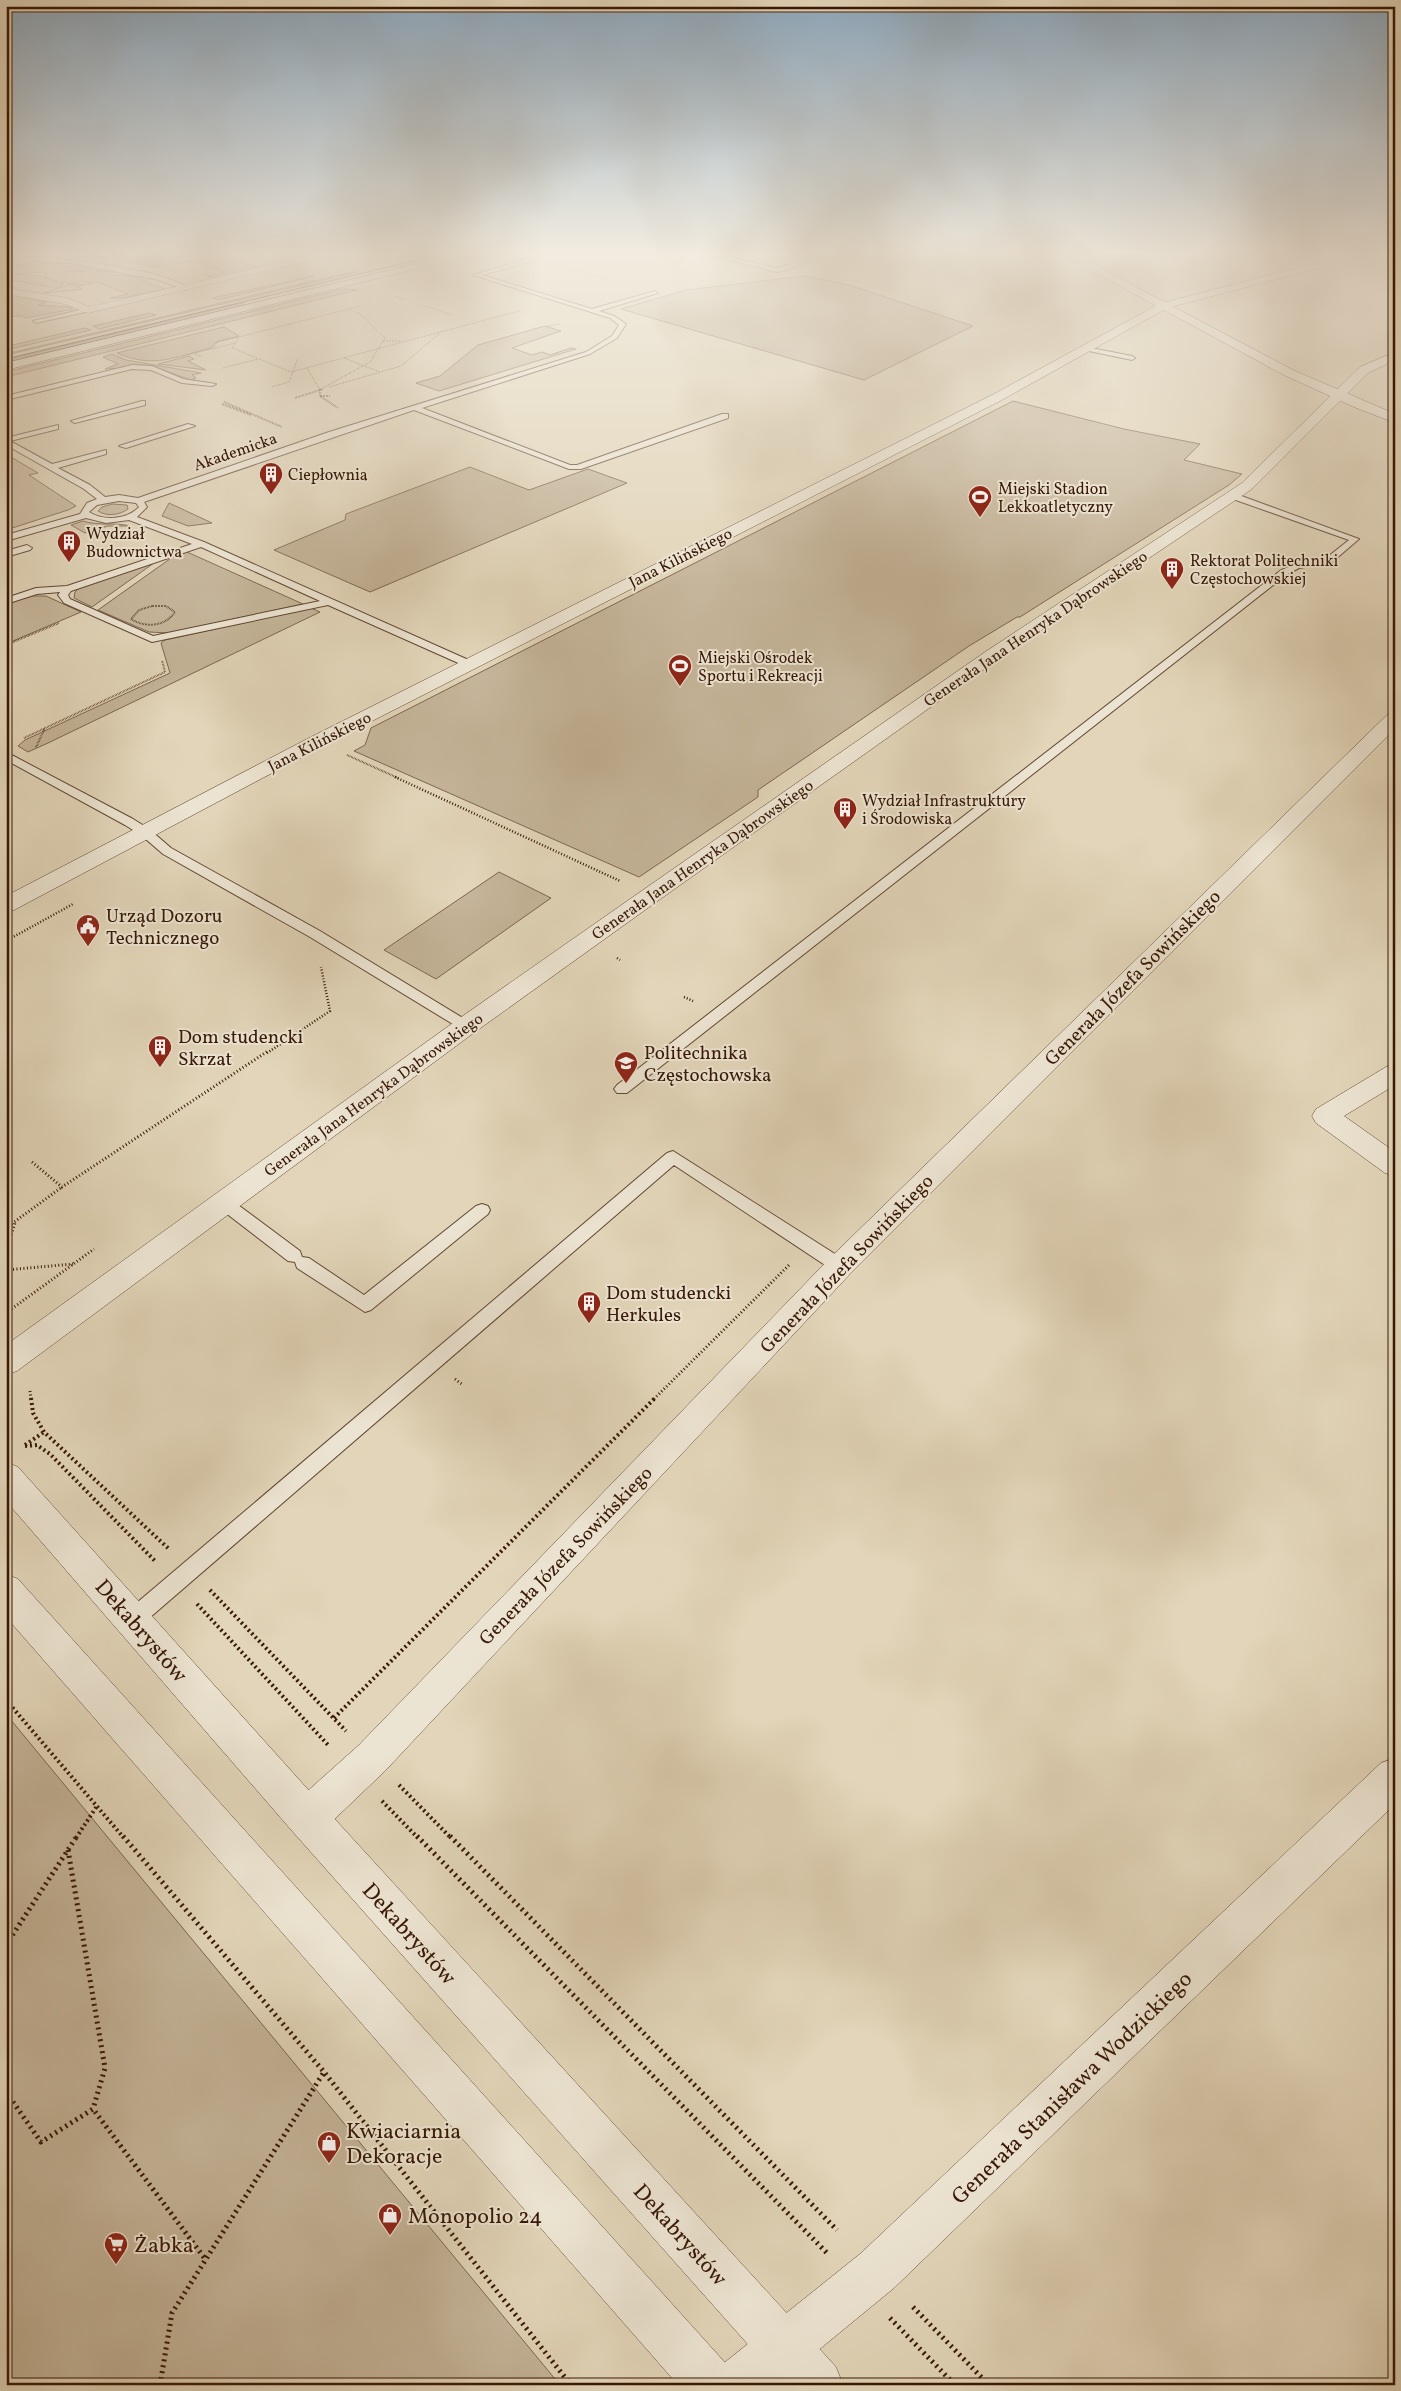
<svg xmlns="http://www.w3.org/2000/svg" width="1401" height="2391" font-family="Vollkorn,serif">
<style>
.green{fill:#c5b59a;stroke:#7e6650}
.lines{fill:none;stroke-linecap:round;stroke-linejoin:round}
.service-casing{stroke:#624732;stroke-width:2}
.minor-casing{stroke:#624732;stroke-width:1}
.tertiary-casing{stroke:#624732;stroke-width:1}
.secondary-casing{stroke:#381805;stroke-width:1}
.path-far5{stroke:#381805;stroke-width:1;stroke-dasharray:0.5 1;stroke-linecap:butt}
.path-far4{stroke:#381805;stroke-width:2;stroke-dasharray:0.5 1;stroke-linecap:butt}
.path-far3{stroke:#381805;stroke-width:2.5;stroke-dasharray:1 2;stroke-linecap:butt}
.path-far2{stroke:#381805;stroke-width:3;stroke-dasharray:1 2.5;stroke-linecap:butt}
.path-far1{stroke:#381805;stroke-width:4;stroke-dasharray:2 3;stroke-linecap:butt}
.path{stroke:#381805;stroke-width:5;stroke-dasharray:2 4;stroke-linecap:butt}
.service{fill:#ece4d2;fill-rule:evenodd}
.minor{fill:#ece4d2;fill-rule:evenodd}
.tertiary{fill:#ece4d2;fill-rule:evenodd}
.secondary{fill:#ece4d2;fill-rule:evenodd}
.tram{stroke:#381805;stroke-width:1}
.labels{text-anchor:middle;stroke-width:4;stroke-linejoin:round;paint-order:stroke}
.far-street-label{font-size:16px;fill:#381805;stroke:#ece4d2}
.far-poi-label{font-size:16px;fill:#381805;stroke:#ece4d2;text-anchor:start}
.poi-label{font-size:19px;fill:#381805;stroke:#ece4d2;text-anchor:start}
.street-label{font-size:19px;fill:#381805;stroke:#ece4d2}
.near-street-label{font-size:22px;fill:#381805;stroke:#ece4d2}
.near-poi-label{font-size:22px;fill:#381805;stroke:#ece4d2;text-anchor:start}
</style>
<rect width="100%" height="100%" fill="#e2d5b9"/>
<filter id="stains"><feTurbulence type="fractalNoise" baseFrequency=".004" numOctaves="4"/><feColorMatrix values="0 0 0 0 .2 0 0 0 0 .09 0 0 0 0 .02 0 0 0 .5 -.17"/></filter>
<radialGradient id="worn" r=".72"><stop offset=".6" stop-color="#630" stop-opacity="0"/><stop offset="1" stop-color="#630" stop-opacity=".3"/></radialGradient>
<!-- green -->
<path class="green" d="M99 253H135C140 259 154 257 162 255L161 265 155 267 91 255Z
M226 254H229L226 258 257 267 266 265 213 278 207 276 224 272 194 261 174 264Z
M33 261C45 263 54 261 66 262L59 265 73 267 69 271 70 272 85 271 74 270 75 268 84 265 109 270 96 271H109L106 273 119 276 135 274 132 276 165 289 123 298H110L128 294 96 282 78 286 76 283 71 284 82 289 77 290 43 293 71 284H66V281L63 283 44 277 46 272 13 274 40 276 63 285 55 288 6 279V268L33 264 28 262Z
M351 272H358L6 355V354Z
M314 276 219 300 212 298Z
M805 276 849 285 973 326 864 380 621 309 686 290Z
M343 289 357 290 6 377V372Z
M13 295 47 302 38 305 70 307 73 309 26 318 21 316 6 317V297Z
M242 303 245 305 6 362V360Z
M150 313 156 315 99 329 93 326Z
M545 326 561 331 512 348 532 355 542 352 550 355 571 348 576 349 439 391 416 383 440 376 478 345Z
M224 327 239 336 216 342 211 348C175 357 153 369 117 353Z
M85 328 91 330 6 350V347L13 345Z
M112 354 126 360 201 373 192 375 196 378 191 380 152 366 105 369 118 364 103 357Z
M189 356 194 359 188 361 206 370 158 364Z
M1013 401 1124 429 1200 444 1184 460 1242 474 1229 485 1020 617H1017L969 646 758 790V797L639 877 354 751 365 745 371 728Z
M6 454 38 473 29 475 76 506 68 510 6 530V497L12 492 6 489Z
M470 467 529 490 588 469 627 483 370 592 274 550 345 520 346 514Z
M169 503 212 523 188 526 162 516Z
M112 504 127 505 128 509C120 515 107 517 98 511L102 507Z
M83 521C99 526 114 522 130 526H108L85 533 71 525Z
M187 552 303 604 169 633 149 632 98 610 174 556Z
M154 563 92 607 74 598 75 592 79 588Z
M32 596H46L81 612 6 644V604Z
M311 608 320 612 48 743 28 752 18 746 25 740 170 673 161 643 165 640Z
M499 872 551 898 436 979 384 950Z
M6 1714 560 2385H6Z"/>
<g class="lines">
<!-- service casing -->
<g class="service-casing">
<path id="service" d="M702 253H714L776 268C793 266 808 253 826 253L787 270 776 272Z
M35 257C70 259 161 269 188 288L185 290 159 280 70 263 35 261 6 267V263Z
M534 257 536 260 482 275 592 309 655 291 658 293 599 311 614 316 626 324 617 338 590 354 422 408 570 465H577L722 414H728V418L581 469H569L414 410 144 502 147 507 137 517 204 542 473 662V666H465L328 605 152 642 64 603 58 595 60 592 37 594 6 604V598L36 588 67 586 192 544 129 520 106 523 86 518 6 541V535L80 514 87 503 97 499 84 489 6 445V438L58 425V429L10 441 52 464 106 450V454L58 468 90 485 105 497 119 495 138 498 329 432 586 352 612 336 619 325 610 318 473 275ZM119 501 136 503 139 507C127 520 103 521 89 512L97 505ZM201 547 320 601 153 636 70 599 68 595 71 591Z
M88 308 90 311 36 323 33 321Z
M1086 347 1132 356 1135 358 1132 360 1084 350Z
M132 365 152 366 183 379 216 384 212 386 182 383 151 370 132 369 6 400V396Z
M142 401H145V405L75 423 71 421Z
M188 424 195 426 126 448 119 446Z
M1230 494H1236L1359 539 1331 563 1299 568 1286 575 627 1093H617L614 1089 617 1085 1280 571 1294 564 1325 559 1349 540 1230 498Z
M27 545 32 548 30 550 6 557V551Z
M6 752 133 819 149 829 171 848 320 931 471 1023 473 1026 471 1029H461L310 937 163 854 141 835 125 825 6 760Z
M673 1151 846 1261 849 1266 846 1271 840 1273 834 1271 674 1165 140 1626 133 1629 126 1626 123 1619 126 1612 667 1153Z
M224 1197 230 1199 300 1251 302 1257 309 1258 364 1295 476 1206 482 1204 488 1206 490 1210 488 1214 371 1310 365 1312 297 1268 295 1262 288 1261 218 1207 216 1203 218 1199Z"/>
</g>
<!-- minor casing -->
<g class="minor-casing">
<path id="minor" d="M321 253H341L88 313 64 304 6 294V288L67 298 89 307Z
M1070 253H1081L1096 265 1121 279 1293 370 1395 414V423L1354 407 1284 375 1088 269Z
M1395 713V729L850 1274 385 1771 321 1832 307 1838 293 1832 287 1818 293 1804 359 1745 830 1258 1388 714Z
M1395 1064V1085L1344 1116 1395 1152V1176L1385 1173 1316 1123 1312 1116 1316 1109 1386 1067Z
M1395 1758V1804L894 2288 776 2385H712L719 2367 860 2254 1381 1763Z"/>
</g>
<!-- tertiary casing -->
<g class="tertiary-casing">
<path id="tertiary" d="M1356 253H1375L1167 308 1000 401 323 746 14 910 6 912V896L309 738 992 395 1159 304Z
M1395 352V360L1368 373 1252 489 997 660 659 900 475 1032 17 1371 6 1375V1345L457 1020 643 890 985 652 1242 483 1360 367Z
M6 1462 18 1467 321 1804 836 2367 843 2385H784L293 1832 6 1501Z
M6 1574 18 1579 729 2367 736 2385H678L6 1617Z"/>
</g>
<!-- secondary casing -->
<g class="secondary-casing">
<path id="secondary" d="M461 253H480L6 370V363Z"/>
</g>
<!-- path-far5 -->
<path class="path-far5" d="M172 260 185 253
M561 266 589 274
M594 275 614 281
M394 296 403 299
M361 306 239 337 232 348 291 372 519 311
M425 306 452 315
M548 326 560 324
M383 341H402
M214 348 217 342 238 337
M195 354 202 357
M183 356 235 343
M344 358 380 372
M223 368 258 359
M307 368 320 390
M272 387 289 382 298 358
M329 387 401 366 440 333
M319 390 370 362 385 338 359 313 349 310"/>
<!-- path-far4 -->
<path class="path-far4" d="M320 389V396L338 408
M320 396H330
M295 398 323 389
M224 402 282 427
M222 404 251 415
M152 606H166L175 612C165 627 145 628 131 619L139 610Z
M6 645 59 623
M24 738 165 672 162 660
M36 747 45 728
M347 755 398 778"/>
<!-- path-far3 -->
<path class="path-far3" d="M395 777 620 881
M6 941 73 904
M617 958 620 960
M684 997 693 1001
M267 1053 330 1011 321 967"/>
<!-- path-far2 -->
<path class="path-far2" d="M32 1162 62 1187 268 1051
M6 1228 62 1187
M6 1251 15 1223
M6 1270 73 1264
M6 1313 94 1249
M455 1379 463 1385
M30 1391 31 1399
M654 1399 789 1265"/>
<!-- path-far1 -->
<path class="path-far1" d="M31 1398 33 1413 44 1432 170 1550
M25 1445 44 1432
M25 1446 37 1445 50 1454 156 1562
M210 1590 346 1731
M197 1604 329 1746
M6 1700 124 1838
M334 1718 655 1398
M399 1785 451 1838
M382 1801 418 1838
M76 1838 97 1806"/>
<!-- path -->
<path class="path" d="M123 1836 324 2072 571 2385
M417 1836 828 2254
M450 1836 837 2230
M68 1850 105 2068 93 2109
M6 1945 77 1836
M6 2092 41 2142 93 2109 206 2260
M913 2307 989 2385
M890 2318 955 2385
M160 2385 172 2313 324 2072"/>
<!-- service -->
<use href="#service" class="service"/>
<!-- minor -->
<use href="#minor" class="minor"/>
<!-- tertiary -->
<use href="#tertiary" class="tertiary"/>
<!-- secondary -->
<use href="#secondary" class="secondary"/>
<!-- tram -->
<path class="tram" d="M6 359 446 253"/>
</g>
<!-- sky -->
<linearGradient id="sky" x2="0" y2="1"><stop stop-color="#8ea8bd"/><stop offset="0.43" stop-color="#f2ece0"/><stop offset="1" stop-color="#f2ece0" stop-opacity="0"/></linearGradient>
<rect width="1401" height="588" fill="url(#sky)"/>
<!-- icons -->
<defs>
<g id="building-pin" transform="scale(1.25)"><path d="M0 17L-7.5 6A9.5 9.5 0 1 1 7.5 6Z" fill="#8f2418" stroke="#ece4d2"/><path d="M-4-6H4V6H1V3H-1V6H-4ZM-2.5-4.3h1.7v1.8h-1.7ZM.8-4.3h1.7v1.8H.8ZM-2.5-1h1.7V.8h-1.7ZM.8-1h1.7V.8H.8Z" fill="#fff"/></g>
<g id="stadium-pin" transform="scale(1.25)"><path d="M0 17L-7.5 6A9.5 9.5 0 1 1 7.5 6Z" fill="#8f2418" stroke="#ece4d2"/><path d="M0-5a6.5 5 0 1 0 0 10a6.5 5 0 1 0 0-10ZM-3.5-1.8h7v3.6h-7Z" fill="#fff"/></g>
<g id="civic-pin" transform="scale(1.25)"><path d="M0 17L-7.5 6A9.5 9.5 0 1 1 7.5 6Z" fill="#8f2418" stroke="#ece4d2"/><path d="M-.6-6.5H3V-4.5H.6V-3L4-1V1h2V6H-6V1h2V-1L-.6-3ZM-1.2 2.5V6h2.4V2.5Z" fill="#fff"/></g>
<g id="university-pin" transform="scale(1.25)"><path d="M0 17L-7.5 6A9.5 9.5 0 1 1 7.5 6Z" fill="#8f2418" stroke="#ece4d2"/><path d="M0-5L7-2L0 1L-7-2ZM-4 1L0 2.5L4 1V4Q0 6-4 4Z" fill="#fff"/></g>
<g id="shop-pin" transform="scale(1.25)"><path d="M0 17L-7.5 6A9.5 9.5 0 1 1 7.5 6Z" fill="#8f2418" stroke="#ece4d2"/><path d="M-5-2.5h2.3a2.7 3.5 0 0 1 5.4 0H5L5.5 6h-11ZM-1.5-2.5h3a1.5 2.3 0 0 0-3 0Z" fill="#fff"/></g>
<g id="supermarket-pin" transform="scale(1.25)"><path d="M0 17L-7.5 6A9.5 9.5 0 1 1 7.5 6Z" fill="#8f2418" stroke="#ece4d2"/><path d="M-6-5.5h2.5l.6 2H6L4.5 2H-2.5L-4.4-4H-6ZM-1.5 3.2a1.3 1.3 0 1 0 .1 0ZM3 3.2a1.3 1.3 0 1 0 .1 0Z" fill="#fff"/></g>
</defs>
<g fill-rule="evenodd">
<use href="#building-pin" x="271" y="474"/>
<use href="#stadium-pin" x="980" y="497"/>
<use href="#building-pin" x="69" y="542"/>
<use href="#building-pin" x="1172" y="569"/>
<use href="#stadium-pin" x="680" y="666"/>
<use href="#building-pin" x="845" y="809"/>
<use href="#civic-pin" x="88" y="926"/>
<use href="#building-pin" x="160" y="1047"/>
<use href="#university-pin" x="626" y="1063"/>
<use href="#building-pin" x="589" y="1303"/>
<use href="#shop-pin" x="329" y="2143"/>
<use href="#shop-pin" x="390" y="2215"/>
<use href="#supermarket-pin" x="116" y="2244"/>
</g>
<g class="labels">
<!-- far-street labels -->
<g class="far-street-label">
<text transform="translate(235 451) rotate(-19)" y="6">Akademicka</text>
<text transform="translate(680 557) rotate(-27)" y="6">Jana Kilińskiego</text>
<text transform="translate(1035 628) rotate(-34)" y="6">Generała Jana Henryka Dąbrowskiego</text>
<text transform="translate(319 741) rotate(-27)" y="6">Jana Kilińskiego</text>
<text transform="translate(702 859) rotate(-35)" y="6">Generała Jana Henryka Dąbrowskiego</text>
<text transform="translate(373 1094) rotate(-36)" y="6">Generała Jana Henryka Dąbrowskiego</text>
</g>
<!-- far-poi labels -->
<g class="far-poi-label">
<text x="288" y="480">Ciepłownia</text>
<text x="998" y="494">Miejski Stadion<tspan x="998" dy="18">Lekkoatletyczny</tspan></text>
<text x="86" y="539">Wydział<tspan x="86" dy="18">Budownictwa</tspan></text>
<text x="1190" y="566">Rektorat Politechniki<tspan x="1190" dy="18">Częstochowskiej</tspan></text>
<text x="698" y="663">Miejski Ośrodek<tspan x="698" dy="18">Sportu i Rekreacji</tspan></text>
<text x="862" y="806">Wydział Infrastruktury<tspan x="862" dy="18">i Środowiska</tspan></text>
</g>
<!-- poi labels -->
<g class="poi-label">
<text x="106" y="922">Urząd Dozoru<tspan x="106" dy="22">Technicznego</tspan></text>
<text x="178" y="1043">Dom studencki<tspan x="178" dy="22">Skrzat</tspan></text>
<text x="644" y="1059">Politechnika<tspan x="644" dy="22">Częstochowska</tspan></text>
<text x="606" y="1299">Dom studencki<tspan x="606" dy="22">Herkules</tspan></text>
</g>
<!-- street labels -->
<g class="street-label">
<text transform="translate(1132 977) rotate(-45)" y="7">Generała Józefa Sowińskiego</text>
<text transform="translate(846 1263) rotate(-46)" y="7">Generała Józefa Sowińskiego</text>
<text transform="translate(565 1555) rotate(-46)" y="7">Generała Józefa Sowińskiego</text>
</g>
<!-- near-street labels -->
<g class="near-street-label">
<text transform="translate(142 1630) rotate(49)" y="8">Dekabrystów</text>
<text transform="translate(410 1933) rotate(48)" y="8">Dekabrystów</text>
<text transform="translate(1071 2087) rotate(-44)" y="8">Generała Stanisława Wodzickiego</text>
<text transform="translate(681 2234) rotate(48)" y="8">Dekabrystów</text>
</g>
<!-- near-poi labels -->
<g class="near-poi-label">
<text x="346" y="2138">Kwiaciarnia<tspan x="346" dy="25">Dekoracje</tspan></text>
<text x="408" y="2223">Monopolio 24</text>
<text x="134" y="2252">Żabka</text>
</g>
</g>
<!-- margin -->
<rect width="1401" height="2391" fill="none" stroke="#e2d5b9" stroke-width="25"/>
<rect x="8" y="8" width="1386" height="2376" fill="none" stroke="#381805" stroke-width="2.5"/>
<rect x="12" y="12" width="1376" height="2366" fill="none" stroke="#381805"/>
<rect width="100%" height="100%" filter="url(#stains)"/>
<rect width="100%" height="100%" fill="url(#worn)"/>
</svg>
